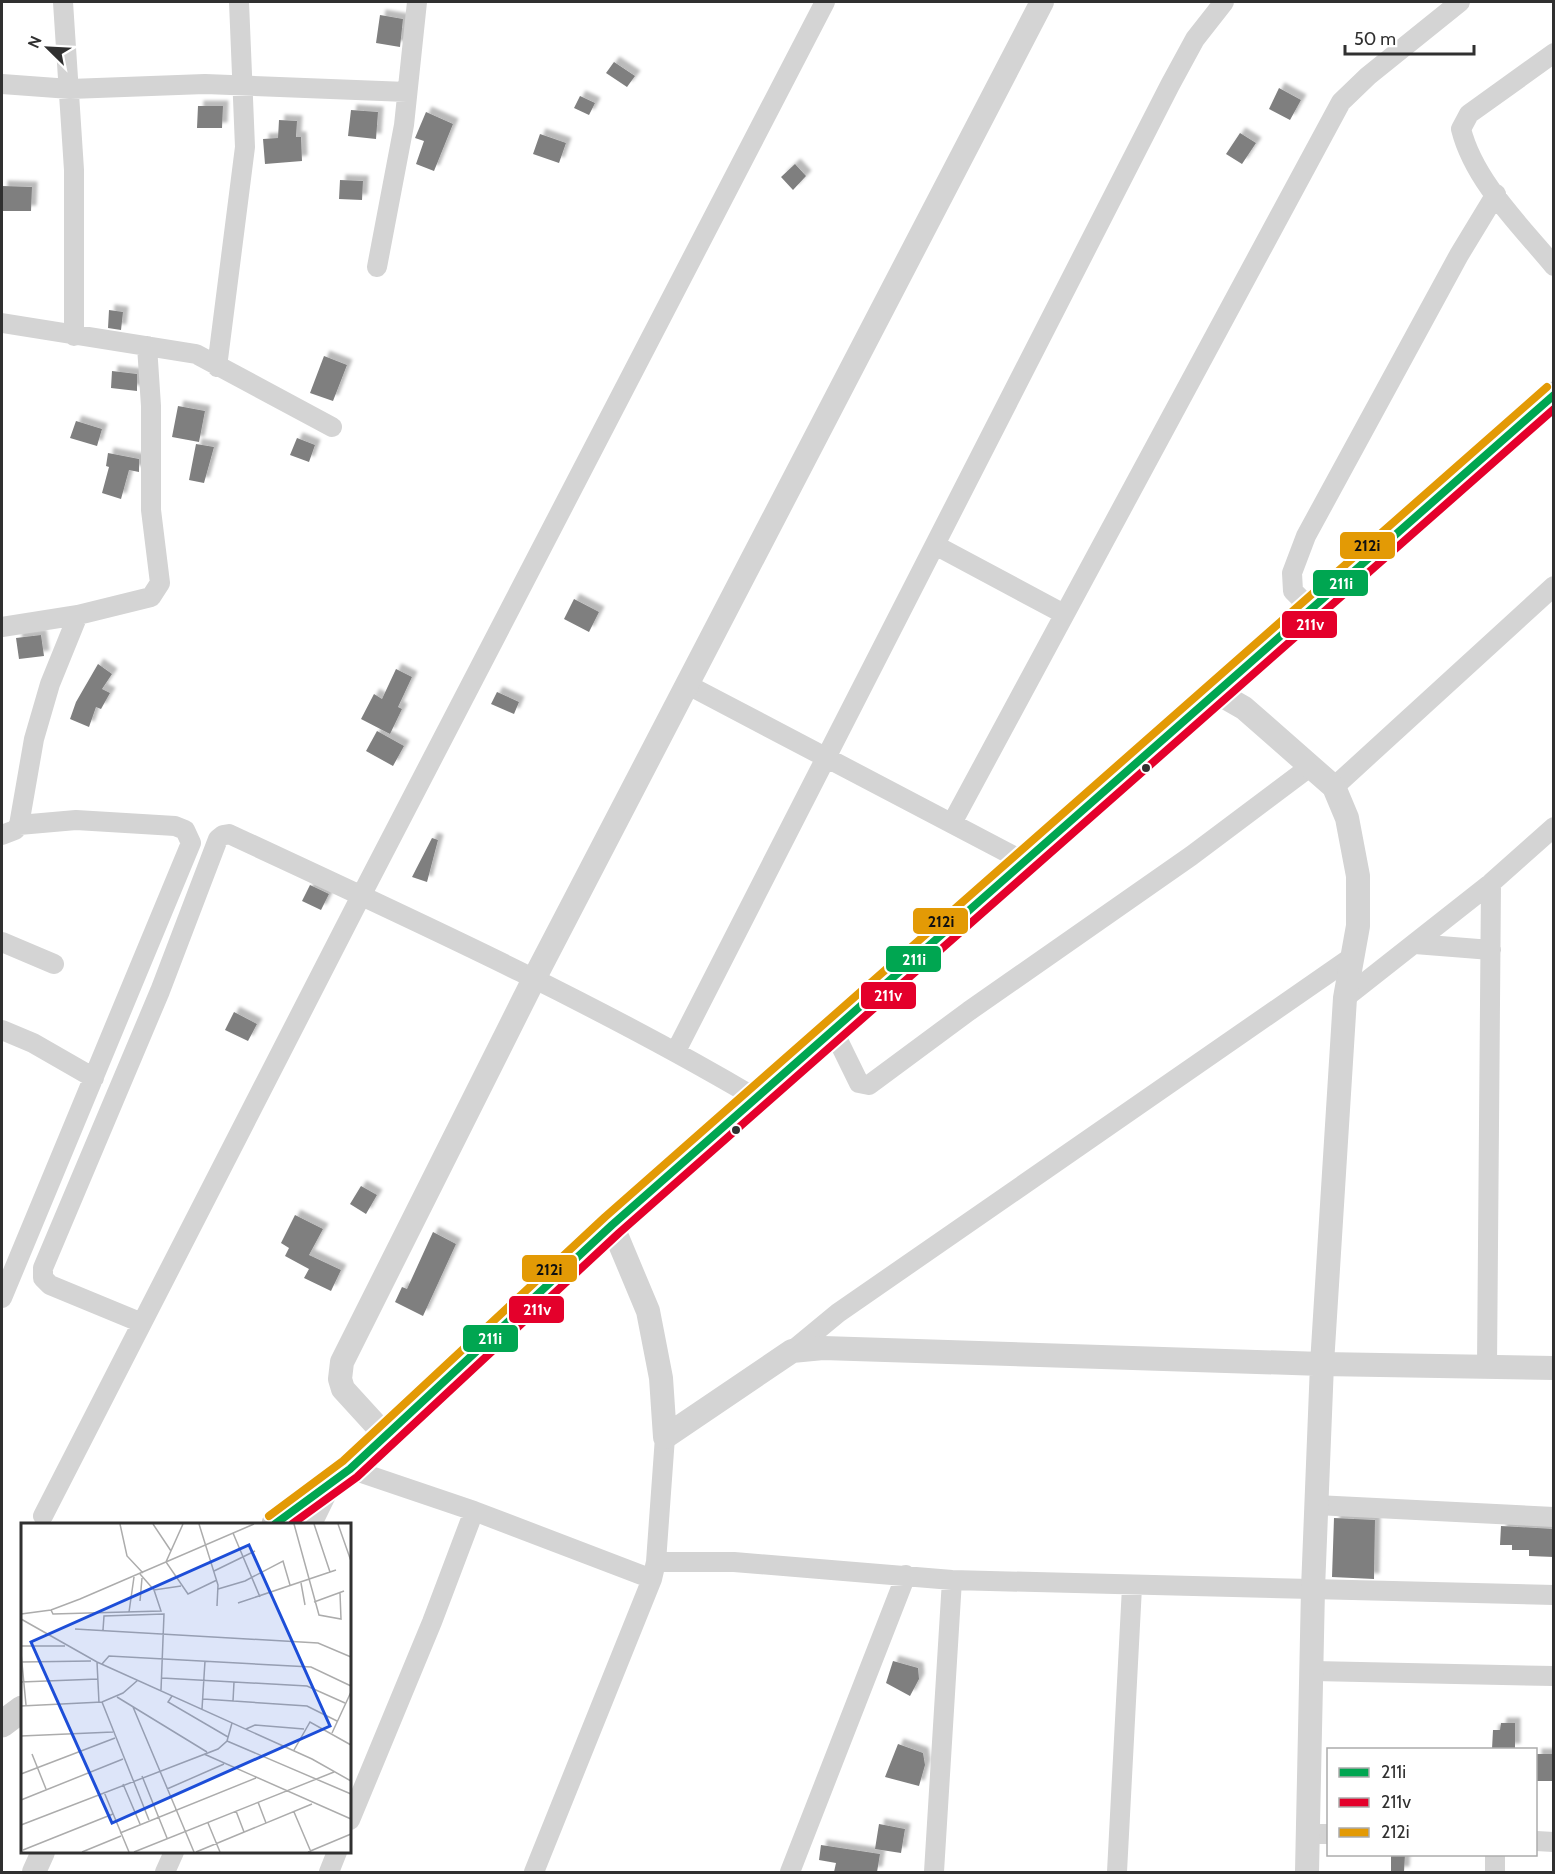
<svg xmlns="http://www.w3.org/2000/svg" width="1555" height="1874" font-family="Cabin,sans-serif">
<style>
.building{fill:#7f7f7f;filter:url(#shadow)}
.lines{fill:none;stroke-linecap:round;stroke-linejoin:round}
.minor{stroke:#d4d4d4;stroke-width:20}
.tertiary{stroke:#d4d4d4;stroke-width:24}
.secondary{stroke:#cecece;stroke-width:27}
.bus-1-casing{stroke:#fff;stroke-width:12}
.bus-2-casing{stroke:#fff;stroke-width:12}
.bus-3-casing{stroke:#fff;stroke-width:12}
.bus-1{stroke:#00a651;stroke-width:8}
.bus-2{stroke:#e4002b;stroke-width:8}
.bus-3{stroke:#e39a05;stroke-width:8}
.bus-dot{fill:#303030;stroke:#fff;stroke-width:2}
.inset-road{fill:none;stroke:#acacac;stroke-width:1.5}
.view{fill:#1d4ed8;fill-opacity:0.15;stroke:#1d4ed8;stroke-width:3}
.inset-edge{fill:none;stroke:#303030;stroke-width:3}
.line-badge{stroke:#fff;stroke-width:2}
.badge-label{font-size:16px;text-anchor:middle;font-weight:bold;fill:#fff}
.pale-badge-label{font-size:16px;text-anchor:middle;font-weight:bold;fill:#111}
</style>
<defs>
<filter id="shadow"><feDropShadow dx="5.5" dy="-5.5" stdDeviation="1.5" flood-color="#0004"/></filter>
</defs>
<rect width="100%" height="100%" fill="#fff"/>
<!-- building -->
<path class="building" d="M380 15 403 19 400 47 376 43Z
M614 62 635 76 627 87 606 73Z
M1279 88 1301 100 1290 120 1269 109Z
M580 96 595 103 589 115 574 108Z
M198 106H223L222 128H197Z
M351 110 378 112 376 139 348 136Z
M426 112 453 124 434 171 416 164 424 141 415 138Z
M279 120 297 121 296 137H301L302 161 265 164 263 139 278 138Z
M1240 133 1256 143 1242 164 1226 154Z
M540 134 566 143 559 163 533 154Z
M795 164 806 176 793 190 781 177Z
M340 180 363 181 362 200 339 199Z
M2 186 32 187 31 211H2Z
M109 310 123 312 121 330 108 328Z
M324 356 347 365 333 401 310 393Z
M112 371 137 374V391L111 388Z
M178 406 205 411 199 442 172 437Z
M76 421 102 429 97 446 70 438Z
M297 438 315 445 309 462 290 455Z
M196 444 214 447 204 483 189 480Z
M108 453 139 459V472L129 470 121 499 102 493 109 467 106 466Z
M574 599 599 612 589 632 564 619Z
M41 635 44 656 19 659 16 638Z
M98 664 112 674 102 689 110 693 101 709 96 707 89 727 70 719 76 702Z
M396 669 412 677 398 707 402 709 390 734 361 719 374 694 382 699Z
M497 692 519 702 514 714 491 704Z
M377 731 404 746 393 766 366 751Z
M432 838 438 840 427 882 412 877Z
M310 885 329 894 321 910 302 901Z
M234 1012 257 1024 248 1041 225 1030Z
M361 1186 377 1195 366 1214 350 1204Z
M295 1215 323 1229 309 1255 341 1270 331 1291 304 1278 309 1269 285 1256 289 1248 281 1243Z
M433 1232 456 1244 423 1316 395 1302 402 1287 407 1289Z
M1334 1518 1375 1520 1374 1579 1332 1577Z
M1501 1526 1554 1529V1557L1529 1556V1550H1512V1545H1500Z
M893 1661 918 1668 919 1679 910 1696 886 1683Z
M1501 1723H1515V1749H1492L1493 1730H1500Z
M898 1744 923 1753 925 1765 919 1786 885 1777Z
M1536 1754H1554V1781H1536Z
M879 1824 905 1829 901 1853 875 1849Z
M821 1845 880 1854 877 1872H834L836 1863 819 1860Z
M1391 1854H1405L1404 1872H1391Z"/>
<g class="lines">
<!-- minor -->
<path class="minor" d="M63 2 74 170V336
M1554 53 1469 114 1461 129C1474 181 1520 225 1554 266
M2 84 70 89 205 84 407 92
M377 267 404 125 417 2
M2 323 196 354 332 427
M217 367 245 147 239 2
M935 545 1064 614
M1311 609 1293 591 1292 573 1306 536 1459 255 1496 194
M2 627 78 615 151 597 160 583 151 510V406L147 346
M688 685 1025 862
M1334 787 1554 586
M952 823 1341 102 1368 76 1460 2
M2 835 15 830 19 825 34 739 50 684 78 615
M2 942 54 964
M1415 944 1491 950
M1345 998 1491 883 1554 827
M2 1030 33 1043 94 1078
M833 1030 859 1083 869 1085 969 1011 1191 856 1311 766
M676 1051 1170 85 1195 39 1224 2
M2 1298 191 843 185 830 175 826 76 820 19 825
M142 1323 50 1285 43 1278V1268L160 991 218 839 223 835 229 834C407 917 586 998 756 1098
M792 1351 838 1313 1352 957
M1487 1366 1491 883
M350 1469 474 1511 652 1579
M1316 1505 1554 1517
M43 1516 361 896 825 2
M312 1524 332 1483
M656 1562H734L952 1580 1554 1595
M1313 1671 1554 1676
M350 1820 432 1622 474 1511
M1309 1834H1328
M1536 1841 1554 1842
M165 1872 174 1852
M329 1872 337 1852
M534 1872 652 1579 656 1562 665 1437
M790 1872 906 1575
M934 1872 952 1580
M1117 1872 1132 1587
M1495 1872V1854"/>
<!-- tertiary -->
<path class="tertiary" d="M1216 692 1244 708 1334 787 1347 818 1358 876V926L1345 998 1322 1364 1313 1589 1307 1872
M612 1225 648 1311 661 1378 665 1437
M385 1435 343 1389 340 1379 342 1362 535 977 1042 2
M665 1437 792 1351 823 1348 1322 1364 1554 1368
M34 1872 43 1852"/>
<!-- secondary -->
<path class="secondary" d="M275 1524 350 1469 612 1225 1554 395
M2 1724 22 1709"/>
<!-- bus-1 casing -->
<g class="bus-1-casing">
<path id="bus-1" d="M275 1524 350 1469 612 1225 1554 395"/>
</g>
<!-- bus-2 casing -->
<g class="bus-2-casing">
<path id="bus-2" d="M292 1524 357 1477 619 1233 1554 409"/>
</g>
<!-- bus-3 casing -->
<g class="bus-3-casing">
<path id="bus-3" d="M269 1516 343 1461 605 1217 1547 387"/>
</g>
<!-- bus-1 -->
<use href="#bus-1" class="bus-1"/>
<!-- bus-2 -->
<use href="#bus-2" class="bus-2"/>
<!-- bus-3 -->
<use href="#bus-3" class="bus-3"/>
</g>
<!-- markers -->
<g class="bus-dot">
<circle cx="1146" cy="768" r="5"/>
<circle cx="736" cy="1130" r="5"/>
</g>
<!-- overview -->
<g transform="translate(21 1523)">
<rect width="330" height="330" fill="#fff"/>
<path class="inset-road" d="M99 1 106 33 122 50M132 1 150 28M162 1 145 39 167 71 196 57M178 1 197 62 196 83M273 1 298 92 320 96 319 70M293 1 309 49M317 1 330 38M212 10 239 74M193 48 234 28M119 51 133 67 160 63M280 60 284 82M197 66 224 58 262 38 269 62M119 78 121 55M293 79 323 68M217 80 315 47M30 87 32 91 140 88 133 67M108 89 113 54M0 91 30 87 59 76 233 1M0 96 76 139 291 236 330 258M54 106 297 120 330 134M82 107 83 93 143 91 140 167M0 123H44M0 130 5 182M0 139 70 138M76 139 78 180M81 141 88 133 290 144 330 163M141 155 286 163 324 180M0 159 77 156M151 173 147 179 207 214M96 174 186 229M182 176 286 183 316 198M212 178 213 159M81 179 128 297M0 183 81 179 102 170 117 157M112 184 173 329M181 186 184 138M225 206 234 202 283 206M311 210 330 169M0 213 92 209M206 218 330 271M273 227 289 199 330 222M11 231 25 266M183 231 330 296M0 251 94 215M121 253 146 315M102 261 119 301M146 266 203 241M83 269 108 329M0 277 102 236M237 279 245 300M215 288 223 309M273 289 290 329M187 300 199 329M0 302 197 226 206 218 211 200M99 310 235 255M2 327 92 291M61 329 100 313M113 329 313 249M175 329 291 281M287 329 330 311"/>
<path class="view" d="M228 22 309 203 91 300 10 119Z"/>
<rect width="330" height="330" class="inset-edge"/>
</g>
<g class="line-badge">
<rect x="1339" y="531" width="57" height="29" rx="6" fill="#e39a05"/>
<rect x="1312" y="569" width="57" height="28" rx="6" fill="#00a651"/>
<rect x="1281" y="610" width="57" height="29" rx="6" fill="#e4002b"/>
<rect x="912" y="907" width="57" height="28" rx="6" fill="#e39a05"/>
<rect x="885" y="945" width="57" height="28" rx="6" fill="#00a651"/>
<rect x="860" y="981" width="57" height="29" rx="6" fill="#e4002b"/>
<rect x="521" y="1254" width="57" height="29" rx="6" fill="#e39a05"/>
<rect x="508" y="1295" width="57" height="29" rx="6" fill="#e4002b"/>
<rect x="462" y="1324" width="57" height="29" rx="6" fill="#00a651"/>
</g>
<g class="badge-label">
<text x="1341" y="589">211i</text>
<text x="1310" y="630">211v</text>
<text x="914" y="965">211i</text>
<text x="888" y="1001">211v</text>
<text x="537" y="1315">211v</text>
<text x="490" y="1344">211i</text>
</g>
<g class="pale-badge-label">
<text x="1367" y="551">212i</text>
<text x="941" y="927">212i</text>
<text x="549" y="1275">212i</text>
</g>
<!-- border -->
<rect width="1555" height="1874" fill="none" stroke="#303030" stroke-width="6"/>
<!-- legend -->
<rect x="1327" y="1748" width="210" height="108" fill="#ffffff" stroke="#acacac" stroke-width="1.5"/>
<rect x="1339" y="1768" width="30" height="9" fill="#00a651" stroke="#acacac" stroke-width="1.5"/>
<text x="1381" y="1778" font-size="18" fill="#303030">211i</text>
<rect x="1339" y="1798" width="30" height="9" fill="#e4002b" stroke="#acacac" stroke-width="1.5"/>
<text x="1381" y="1808" font-size="18" fill="#303030">211v</text>
<rect x="1339" y="1828" width="30" height="9" fill="#e39a05" stroke="#acacac" stroke-width="1.5"/>
<text x="1381" y="1838" font-size="18" fill="#303030">212i</text>
<!-- north arrow -->
<g transform="translate(48 48) rotate(294)" stroke="#ffffff" stroke-width="4.5" paint-order="stroke">
<path d="M0-4.5L10 22L0 15L-10 22Z" fill="#303030"/>
<text y="-9" font-size="16" font-weight="bold" text-anchor="middle" fill="#303030">N</text>
</g>
<!-- scale -->
<path d="M1345 45v9h129v-9" fill="none" stroke="#303030" stroke-width="3"/>
<text x="1354" y="45" font-size="18" fill="#303030" stroke="#ffffff" stroke-width="4.5" paint-order="stroke">50 m</text>
</svg>
